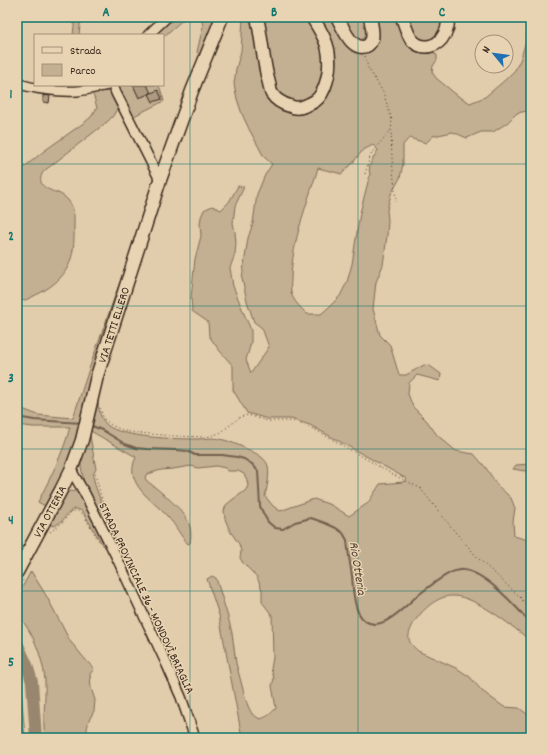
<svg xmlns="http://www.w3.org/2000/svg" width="548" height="755" font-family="Dekko,sans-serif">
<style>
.green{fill:#c3af92;stroke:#7f6c58;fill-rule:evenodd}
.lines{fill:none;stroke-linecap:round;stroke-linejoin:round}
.stream{stroke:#73614e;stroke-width:2}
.river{stroke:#99866e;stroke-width:12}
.building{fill:#ad9a80;stroke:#3b2a1e}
.minor-casing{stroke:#3b2a1e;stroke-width:12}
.major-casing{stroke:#3b2a1e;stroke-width:15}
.path{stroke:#3b2a1e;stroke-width:1;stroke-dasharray:1 3;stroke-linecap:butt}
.minor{stroke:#e8d4b2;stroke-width:9}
.major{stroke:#e8d4b2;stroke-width:12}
.grid{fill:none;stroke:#0f766e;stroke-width:1;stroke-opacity:0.55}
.labels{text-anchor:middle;stroke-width:3;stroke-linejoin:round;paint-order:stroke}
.street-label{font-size:12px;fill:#3b2a1e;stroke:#e8d4b2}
.water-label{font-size:13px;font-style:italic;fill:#524132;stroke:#e8d4b2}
.neatline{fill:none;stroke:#0f766e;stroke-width:1.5}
.grid-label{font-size:13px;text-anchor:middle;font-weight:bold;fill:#0f766e}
</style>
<rect width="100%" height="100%" fill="#e1cdac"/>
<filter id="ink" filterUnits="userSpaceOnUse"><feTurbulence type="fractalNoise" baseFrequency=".025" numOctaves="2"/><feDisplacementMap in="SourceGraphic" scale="8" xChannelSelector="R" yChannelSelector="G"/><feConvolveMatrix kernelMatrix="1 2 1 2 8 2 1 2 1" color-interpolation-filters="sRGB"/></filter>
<g filter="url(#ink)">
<!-- green -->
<path class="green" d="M75 17H81L79 35H73Z
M173 17H186L163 37V35H154Z
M201 17H217L202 59 197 52 203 26Z
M243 17H252L262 74 294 111 330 82 317 17H331L362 52 374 17H397L431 51 437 55V60L433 66 432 72 436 78 458 96 470 103 485 97 505 80 515 70 521 58 527 37 530 17H531V113L527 111 517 113 507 123 493 132H481L467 138 453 132 433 136 426 143 409 138 403 145V164L400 178 391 194 387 210 388 220 387 236 383 265 376 282 373 309 380 335 390 345 399 375H406L424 365 430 366 441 374 440 381 417 375 409 383 408 394 413 407 427 421 437 435 456 451 474 454 486 468 498 486 511 498 515 508 513 522 514 536 531 541V643L526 637C509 624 476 597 454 596 437 595 421 611 413 624 411 629 408 634 409 639 410 644 414 647 418 651L458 669 470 677 482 691 504 707 519 708 531 717V738H413L412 737 411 738H239L241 732 219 615 207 579 212 576 216 578 228 617 232 633 236 663 245 697 248 706 252 714 260 719C267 717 271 714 276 708L272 686 274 678 271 669 273 657 272 615 262 602V590L257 577 243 563 240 558 241 551 239 544 230 531 225 519 224 511 226 505 232 500 245 491 248 486 247 480 244 474 238 471H228L225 468 216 466 198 468 191 466 173 469 161 470 148 474 146 475 145 478 147 481C155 487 162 493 169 499 183 512 194 522 190 543L188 544C180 536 176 525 168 517 152 499 123 484 136 457L89 430 96 469 93 475 95 485 116 542V549L88 492 84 482 81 467V458L98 394C98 405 98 416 107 425 122 438 177 439 197 439 202 439 207 438 213 438 226 439 241 446 253 452 259 455 266 459 268 466 270 474 267 488 265 496L273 506 280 511 314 499 331 505 349 516 368 503 380 484 403 482 407 479 310 425 291 419H268L247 413 233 390V366L219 350 209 336 208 322 192 311 191 298 195 259 201 236 200 224 201 217 204 210 212 206 221 210 229 202 238 186 244 187 235 206 233 223 235 232 236 243 235 254 230 268 233 286 245 316 251 330V343L246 360 251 373 269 347 262 328 254 322 247 301 242 278 248 238 253 223 257 194 265 175 272 164 264 157 249 129 242 114 237 99 234 84 236 69 241 51ZM373 145 378 150C374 157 367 166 370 174L360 213 352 264 347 282 340 296 328 308 321 314H307C301 308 293 301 291 292 290 288 291 283 291 279 292 241 307 204 318 168L342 174 347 168 351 165 363 150Z
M260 17H307L320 40 326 65 322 84 312 98 299 103 291 102 283 97 277 92Z
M342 17H366L367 34 363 39 359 40 355 37Z
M407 17H444L443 26 435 40 424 43 414 35Z
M118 85H158L160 88 164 101 132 117 121 96Z
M103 88C111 93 116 97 118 107L113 116 107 122 44 171C38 179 40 186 50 190 53 192 56 192 58 193 63 195 68 199 70 203 75 210 74 219 74 227 75 259 69 277 40 293 31 297 27 301 17 301V173L44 151 85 122 91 117 97 108 94 97 90 90Z
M137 234 75 448 52 497H50L45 506 38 502C50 478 63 454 70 427H33L17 425V407L38 415 73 418 89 369Z
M531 464V472L513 469 516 465Z
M71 491 77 492 81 495 111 552 102 544 83 512C72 504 68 514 62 521 59 523 57 525 53 526L49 524 66 493Z
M31 571 47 597 70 641 85 659 94 669 90 674 91 688 95 700 94 711 89 720 87 729V738H45C42 719 46 701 45 682 44 661 33 630 17 615V597Z
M17 671 21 687 25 738H17Z"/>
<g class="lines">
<!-- stream -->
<path class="stream" d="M17 417 34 420 82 423
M90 425 104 431 125 444 136 448 146 449 177 450 187 451 195 455H222L237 457 244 459 252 464 258 471 260 506 264 515 268 522 275 528 283 529 295 522 311 518 325 523 336 528 343 533 347 540C348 552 350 564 352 576 353 588 353 601 358 612 374 642 403 608 417 596 428 588 450 568 464 570 485 572 518 608 531 624"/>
<!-- river -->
<path class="river" d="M17 643 27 665 32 682 36 738"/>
</g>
<!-- building -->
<path class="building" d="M133 85H147L151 93 139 98Z
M158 90 162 99 153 102 149 94Z
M43 95 50 96 49 103 43 102Z"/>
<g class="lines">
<!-- minor casing -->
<g class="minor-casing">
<path id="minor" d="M148 35 167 17
M17 83C33 89 59 92 77 91 87 90 98 87 108 85
M113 85 116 93 160 180
M71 470 85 494 116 556 167 665 181 697 195 738"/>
</g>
<!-- major casing -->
<g class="major-casing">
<g id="major">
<path d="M257 17C262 39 263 62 269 83 270 87 270 91 272 94 276 100 283 104 290 106 296 109 301 108 307 105 310 104 313 102 315 101 326 93 330 71 329 59 329 43 320 30 312 17"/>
<path d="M337 17C342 25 345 35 352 42 358 48 368 50 372 39 374 33 371 24 370 17"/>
<path d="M402 17C405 25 407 34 412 40 422 51 438 47 444 35 448 30 448 23 448 17"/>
<path id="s1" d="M17 572 61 490 71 470 82 440 97 376 160 180 192 91 222 17"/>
</g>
</g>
<!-- path -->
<path class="path" d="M365 56 368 68 383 92 392 120 391 130 392 159 396 202
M365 174 370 157 373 151 391 130
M100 408 104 419 111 425 124 431 138 433 174 436 206 437 220 433 239 418 243 416 248 415 268 421H293L314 429 394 475 420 488 456 533 480 560 520 597 531 611
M95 474 101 496 116 538
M50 532 63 522 70 513 74 511H78L83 514 100 543
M17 592 24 578"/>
<!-- minor -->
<use href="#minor" class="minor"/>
<!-- major -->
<use href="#major" class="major"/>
</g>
</g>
<!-- grid -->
<path class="grid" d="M190 17V738M358 17V738M17 164H531M17 306H531M17 449H531M17 591H531"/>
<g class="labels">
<!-- street labels -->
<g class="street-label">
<text dy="4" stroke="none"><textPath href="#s1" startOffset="267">VIA TETTI ELLERO</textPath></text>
<text dy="4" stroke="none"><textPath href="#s1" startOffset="69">VIA OTTERIA</textPath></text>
<text transform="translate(147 598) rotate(65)" y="4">STRADA PROVINCIALE 36 - MONDOVÌ BRIAGLIA</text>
</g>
<!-- water labels -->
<g class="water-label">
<text transform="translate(359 568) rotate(81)" y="5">Rio Otteria</text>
</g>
</g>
<!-- margin -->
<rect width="548" height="755" fill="none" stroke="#e8d4b2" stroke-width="44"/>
<!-- legend -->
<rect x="34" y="34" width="130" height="52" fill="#e8d4b2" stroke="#a39077"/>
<rect x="42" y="47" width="20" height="6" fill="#e8d4b2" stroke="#a39077"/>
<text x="70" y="54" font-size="12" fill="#3b2a1e">Strada</text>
<rect x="42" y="64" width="20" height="12" fill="#c3af92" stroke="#a39077"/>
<text x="70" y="74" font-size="12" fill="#3b2a1e">Parco</text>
<!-- north arrow -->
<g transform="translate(494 54) rotate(299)"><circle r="19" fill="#e8d4b2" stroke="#a39077"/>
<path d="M0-3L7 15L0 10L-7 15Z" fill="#1f6fb2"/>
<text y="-6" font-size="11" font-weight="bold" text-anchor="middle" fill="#3b2a1e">N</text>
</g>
<rect x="22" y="22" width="504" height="711" class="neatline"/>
<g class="grid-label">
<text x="106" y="16">A</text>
<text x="274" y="16">B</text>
<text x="442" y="16">C</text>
<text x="11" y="98">1</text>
<text x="11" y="240">2</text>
<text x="11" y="382">3</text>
<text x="11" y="524">4</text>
<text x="11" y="666">5</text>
</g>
</svg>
